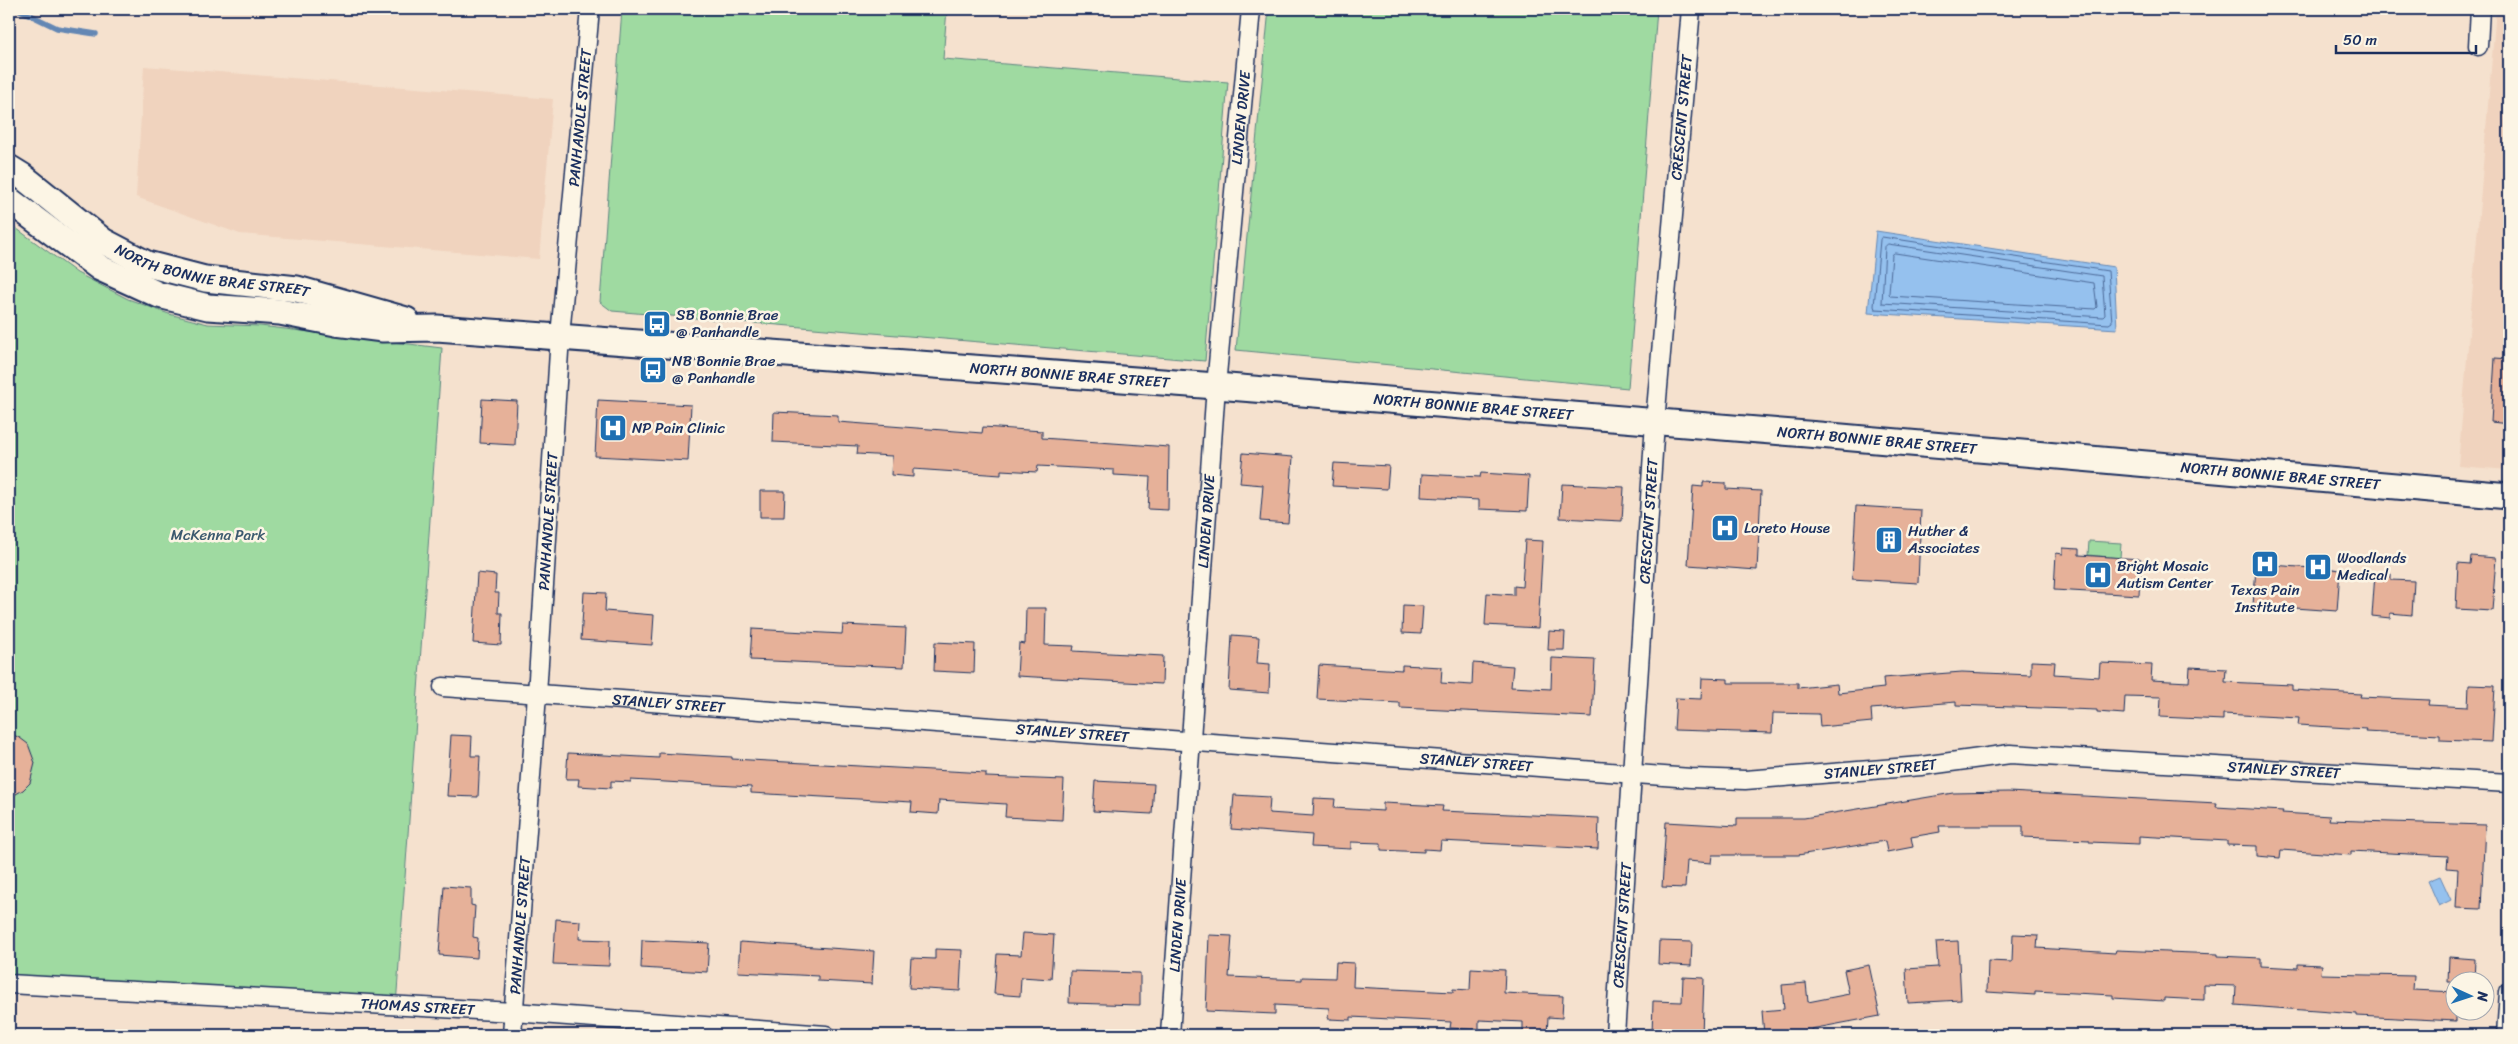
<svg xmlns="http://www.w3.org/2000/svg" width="2518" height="1044" font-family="Sriracha,sans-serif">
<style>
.built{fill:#f0d3be}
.green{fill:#9fdaa1;stroke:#5d8480}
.water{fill:#95c1ee;stroke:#6487b4}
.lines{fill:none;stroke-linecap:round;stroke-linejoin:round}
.shore{stroke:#4c6998;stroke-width:1}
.stream{stroke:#6487b4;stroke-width:5.5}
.building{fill:#e6b199;stroke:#1b2f5e}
.minor-casing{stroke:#1b2f5e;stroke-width:21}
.secondary-casing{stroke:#1b2f5e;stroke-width:29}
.minor{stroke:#fcf5e5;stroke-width:18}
.secondary{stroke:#fcf5e5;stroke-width:25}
.labels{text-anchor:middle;stroke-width:5;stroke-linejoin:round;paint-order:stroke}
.street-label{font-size:15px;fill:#1b2f5e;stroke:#fcf5e5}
.poi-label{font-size:15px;fill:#1b2f5e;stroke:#fcf5e5;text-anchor:start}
.park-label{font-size:15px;fill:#3c5a6f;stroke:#fcf5e5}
</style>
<rect width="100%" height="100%" fill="#f5e1ce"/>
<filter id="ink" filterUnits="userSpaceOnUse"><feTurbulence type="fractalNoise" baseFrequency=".02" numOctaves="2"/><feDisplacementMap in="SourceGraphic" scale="10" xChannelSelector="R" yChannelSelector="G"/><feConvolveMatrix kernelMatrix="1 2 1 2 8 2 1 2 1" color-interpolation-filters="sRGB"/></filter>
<g filter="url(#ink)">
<!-- built -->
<path class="built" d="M2496 9H2509V470L2458 466Z
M144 66 553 99 539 259 240 234 136 197Z"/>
<!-- green -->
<path class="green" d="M622 9H947L943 59 1228 82 1205 361 612 311 600 302Z
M1269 9H1657L1628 388 1236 350Z
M9 223 77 273 128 299 169 314 208 324 260 326 442 348 396 1006 9 982Z
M2089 541 2121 543 2120 558 2088 555Z"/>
<!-- water -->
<path class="water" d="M1876 231 2114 267 2117 329 1868 313Z
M2440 876 2451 900 2439 906 2428 881Z"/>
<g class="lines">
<!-- shore -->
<path class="shore" d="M1882 237 2108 271 2112 322 2109 324 1875 309 1874 306 1880 240Z
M1888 244 2102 276 2105 315 2103 317 1882 303 1885 247Z
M1895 253 2094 283 2097 307 2095 309 1890 296 1889 293 1892 255Z"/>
<!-- stream -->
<path class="stream" d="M18 9 57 28 96 34"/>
</g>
<!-- building -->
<path class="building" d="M2495 358 2509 359V424L2491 422Z
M482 399 517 401 515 445 480 443Z
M598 400 691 405 688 461 595 456Z
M774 412 838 415V422L982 433 983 427 1042 431V438L1169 447 1168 510 1148 509 1150 477 1114 475V470L1038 466 1037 472 1001 470V475L913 469V477L891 475 892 456 857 454 858 446 773 442Z
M1243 453 1293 457 1288 523 1260 521 1263 485 1240 483Z
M1334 463 1389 466 1387 489 1332 486Z
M1481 473 1529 476 1527 511 1479 509V500L1421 497 1422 474 1480 477Z
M1703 482 1726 483V489L1761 491 1757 570 1688 565 1693 486 1703 487Z
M1562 484 1624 487 1622 521 1560 518Z
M760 491H785L784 517H760Z
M1856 506 1921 510 1918 583 1852 579Z
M1525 540 1543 541 1538 628 1485 625 1487 593 1514 595V586L1522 587Z
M2063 548 2079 549V555L2141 559 2139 595 2054 590 2056 553 2063 554Z
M2471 556 2496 558 2492 611 2456 609 2458 563 2470 564Z
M2257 557 2273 558 2272 565 2312 568V561L2327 562 2326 568 2340 570 2337 611 2253 605Z
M477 573 496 575 495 593H499L498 613H502L501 645 473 643Z
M2375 573 2391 574V580L2414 581 2412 615 2390 613V618L2372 616Z
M584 592 606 593 605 611 654 615 652 645 581 640Z
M1403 605 1423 606 1421 634 1402 633Z
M1026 608H1046L1045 645 1074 646 1073 651 1163 656 1162 684 1017 676 1019 643 1025 644Z
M843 625 906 628 904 667 750 660 752 629 842 634Z
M1549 631 1565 632 1564 650H1548Z
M1232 635 1259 637 1257 663 1270 664 1269 693 1229 690Z
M935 642 975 644 974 673 934 671Z
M1552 658 1595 660 1592 717 1400 708V703L1317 699 1319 665 1402 670V665L1442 667 1441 683 1472 685 1473 663 1513 666 1511 687 1551 689Z
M2031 661 2055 662 2054 674 2099 677 2100 663 2152 665 2151 680 2189 682 2190 667 2226 669 2225 682 2292 685V690L2361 694 2360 697 2429 700 2428 705 2468 707 2469 685 2495 686 2492 742 2440 740V735L2365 731 2366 729 2298 725 2299 718 2223 714V720L2160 717 2161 697 2125 696 2124 714 2097 712V710L1956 705V702L1871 709 1872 722 1820 727 1819 714 1773 713 1772 733 1674 730 1676 698 1701 699 1702 678 1728 679V683H1798V688L1837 684 1838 693 1884 688 1883 678 1962 672 2031 675Z
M9 733 20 738 28 744 35 763 30 783 23 790 9 798Z
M451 735 472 736 471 756H480L478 797 447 796Z
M568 753 659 758V753L732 757V759L986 773V777L1064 780 1062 820 1005 817 1006 804 939 800 938 814 911 812 912 802 751 793V787L631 780V782L611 781V788L578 786 579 779H566Z
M1095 781 1154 784 1152 814 1093 811Z
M2008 792 2217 803 2216 807 2283 811 2282 813 2330 816 2329 820 2485 825 2481 909 2456 908 2458 869 2447 868 2448 856 2351 851V855L2281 850 2280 858 2257 856V846L2227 845V841L2139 836V844L2089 842V840L2023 837V826H1939L1940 832 1911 837 1913 847 1887 852 1885 841 1798 855H1712L1711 863 1687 861 1685 888 1662 887 1666 822 1737 826V818H1804L1953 793Z
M1234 795 1270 797 1269 813 1313 816 1314 798 1335 799 1334 808 1383 811V803L1443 806 1442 811 1599 818 1598 849 1441 841 1440 850 1424 849V852L1381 850V843L1351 842V849L1311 847 1312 835 1231 829Z
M444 886 471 888V905L475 906 473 937 478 938 477 958 439 955Z
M556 919 580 921 579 939 610 940 609 966 553 964Z
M1023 933 1054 935 1051 979 1021 977 1020 996 994 994 997 954 1021 955Z
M2013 934 2038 935 2037 948 2115 953 2116 950 2218 954V956L2261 958V966L2298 968V964L2322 965 2321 974 2414 976 2413 990 2456 992V1021L2357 1016V1014L2235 1005 2236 986 2204 985V1000L2164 998V1001L2113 998V995L2035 991V995L1987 992 1988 961 2012 962Z
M1209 935 1232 936 1229 977 1302 980V977L1335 978 1336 962 1354 963 1353 987 1453 992V989L1470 990 1471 968 1505 970 1504 993 1563 996 1562 1018 1548 1017 1547 1035 1523 1034V1022L1479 1020V1030L1450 1028 1451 1022 1351 1017V1020L1328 1019 1329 1008 1275 1005V1014L1206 1011Z
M642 940 709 943 707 972 641 968Z
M1659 941 1692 942 1691 966 1658 964Z
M1958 941 1961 1000 1908 1003 1906 969 1938 967 1936 942Z
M740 942 874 951 872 984 818 981V976L738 972Z
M935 949 962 950 960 991 909 988 911 958 935 959Z
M2449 957 2475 959 2474 982H2448Z
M1869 965 1880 1016 1811 1029 1812 1035H1764L1762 1011 1784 1009 1782 985 1806 983 1808 1002 1849 994 1844 970Z
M1070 971 1140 973V1005L1069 1003Z
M1683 977 1704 978 1702 1035H1652L1653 1001 1682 1002Z"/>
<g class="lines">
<!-- minor casing -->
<g class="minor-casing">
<g id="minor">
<path d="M2478 46 2480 9"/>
<path id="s1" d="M443 687 1691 778 1745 780 1921 766 2010 754 2509 783"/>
<path id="s2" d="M9 984 513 1012 826 1035"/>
<path id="s3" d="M512 1035 537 694 560 336 590 9"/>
<path id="s4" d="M1170 1035 1216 386 1251 9"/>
<path id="s5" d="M1615 1035 1655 422 1691 9"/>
<path d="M2506 1035 2509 992"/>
</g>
</g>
<!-- secondary casing -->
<g class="secondary-casing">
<g id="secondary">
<path id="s6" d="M9 168 22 176 103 241 147 264 205 279 297 289 406 320"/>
<path id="s7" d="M9 200 100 268 159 295 208 307 280 312 336 323 383 329 437 328 1216 386 1819 435 2509 496"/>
</g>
</g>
<!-- minor -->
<use href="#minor" class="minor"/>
<!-- secondary -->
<use href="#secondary" class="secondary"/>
</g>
</g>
<!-- icons -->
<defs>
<g id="bus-square" transform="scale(1.4375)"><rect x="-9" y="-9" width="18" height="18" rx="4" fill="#1f6fb2" stroke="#fcf5e5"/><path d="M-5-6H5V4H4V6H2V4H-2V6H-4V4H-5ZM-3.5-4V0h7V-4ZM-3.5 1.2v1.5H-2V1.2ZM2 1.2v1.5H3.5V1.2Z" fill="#fff"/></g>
<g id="hospital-square" transform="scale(1.4375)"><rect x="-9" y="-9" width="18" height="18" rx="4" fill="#1f6fb2" stroke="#fcf5e5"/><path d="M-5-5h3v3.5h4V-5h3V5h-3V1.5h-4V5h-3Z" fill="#fff"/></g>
<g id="building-square" transform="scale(1.4375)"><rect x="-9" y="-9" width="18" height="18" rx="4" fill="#1f6fb2" stroke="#fcf5e5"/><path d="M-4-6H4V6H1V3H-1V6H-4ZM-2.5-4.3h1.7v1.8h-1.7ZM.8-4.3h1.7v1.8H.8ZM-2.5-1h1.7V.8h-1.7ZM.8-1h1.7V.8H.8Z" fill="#fff"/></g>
</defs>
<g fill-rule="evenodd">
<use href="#bus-square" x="657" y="324"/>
<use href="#bus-square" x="653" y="370"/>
<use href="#hospital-square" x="613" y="428"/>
<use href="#hospital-square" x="1725" y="528"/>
<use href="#building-square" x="1889" y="540"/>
<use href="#hospital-square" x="2265" y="564"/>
<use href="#hospital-square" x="2318" y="567"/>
<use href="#hospital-square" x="2098" y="575"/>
</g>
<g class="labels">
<!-- street labels -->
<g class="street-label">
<text dy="5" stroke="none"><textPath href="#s3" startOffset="920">PANHANDLE STREET</textPath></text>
<text dy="5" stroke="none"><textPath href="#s4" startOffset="920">LINDEN DRIVE</textPath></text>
<text dy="5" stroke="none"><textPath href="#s5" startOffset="920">CRESCENT STREET</textPath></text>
<text dy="5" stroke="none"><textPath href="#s6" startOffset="234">NORTH BONNIE BRAE STREET</textPath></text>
<text dy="5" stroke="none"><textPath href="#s7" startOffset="1094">NORTH BONNIE BRAE STREET</textPath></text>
<text dy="5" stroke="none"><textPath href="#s7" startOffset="1499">NORTH BONNIE BRAE STREET</textPath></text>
<text dy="5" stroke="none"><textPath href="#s7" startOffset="1904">NORTH BONNIE BRAE STREET</textPath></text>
<text dy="5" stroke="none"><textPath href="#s7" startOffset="2309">NORTH BONNIE BRAE STREET</textPath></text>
<text dy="5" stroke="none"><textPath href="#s3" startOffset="515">PANHANDLE STREET</textPath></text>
<text dy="5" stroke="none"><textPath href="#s4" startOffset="515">LINDEN DRIVE</textPath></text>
<text dy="5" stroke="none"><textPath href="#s5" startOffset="515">CRESCENT STREET</textPath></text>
<text dy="5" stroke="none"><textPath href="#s1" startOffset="226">STANLEY STREET</textPath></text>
<text dy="5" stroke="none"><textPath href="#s1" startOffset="631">STANLEY STREET</textPath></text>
<text dy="5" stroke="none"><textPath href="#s1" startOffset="1036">STANLEY STREET</textPath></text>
<text dy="5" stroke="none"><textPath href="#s1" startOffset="1441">STANLEY STREET</textPath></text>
<text dy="5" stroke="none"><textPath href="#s1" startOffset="1846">STANLEY STREET</textPath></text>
<text dy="5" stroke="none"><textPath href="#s3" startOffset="110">PANHANDLE STREET</textPath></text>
<text dy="5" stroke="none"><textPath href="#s4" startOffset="110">LINDEN DRIVE</textPath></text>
<text dy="5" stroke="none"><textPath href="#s5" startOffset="110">CRESCENT STREET</textPath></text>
<text dy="5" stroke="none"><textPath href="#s2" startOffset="409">THOMAS STREET</textPath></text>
</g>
<!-- poi labels -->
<g class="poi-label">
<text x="676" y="320">SB Bonnie Brae<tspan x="676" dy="17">@ Panhandle</tspan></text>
<text x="672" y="366">NB Bonnie Brae<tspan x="672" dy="17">@ Panhandle</tspan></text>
<text x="632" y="433">NP Pain Clinic</text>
<text x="1744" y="533">Loreto House</text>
<text x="1908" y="536">Huther &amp;<tspan x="1908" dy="17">Associates</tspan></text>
<text x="2337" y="563">Woodlands<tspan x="2337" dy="17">Medical</tspan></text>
<text x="2117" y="571">Bright Mosaic<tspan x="2117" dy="17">Autism Center</tspan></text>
<text x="2265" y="595" text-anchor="middle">Texas Pain<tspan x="2265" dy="17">Institute</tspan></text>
</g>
<!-- park labels -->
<g class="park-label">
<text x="218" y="540">McKenna Park</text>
</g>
</g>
<!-- margin -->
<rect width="2518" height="1044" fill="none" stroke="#fcf5e5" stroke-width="30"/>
<rect x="15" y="15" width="2488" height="1014" fill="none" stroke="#1b2f5e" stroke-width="2" filter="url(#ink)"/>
<!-- north arrow -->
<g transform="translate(2470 996) rotate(93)"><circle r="24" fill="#fcf5e5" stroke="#a2a6af"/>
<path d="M0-4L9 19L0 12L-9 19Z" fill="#1f6fb2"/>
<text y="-8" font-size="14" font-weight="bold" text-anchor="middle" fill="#1b2f5e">N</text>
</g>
<!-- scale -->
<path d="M2336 45v8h140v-8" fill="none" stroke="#1b2f5e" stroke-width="2.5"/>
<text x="2343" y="45" font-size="15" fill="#1b2f5e" stroke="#fcf5e5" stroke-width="4" paint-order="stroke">50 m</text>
</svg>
